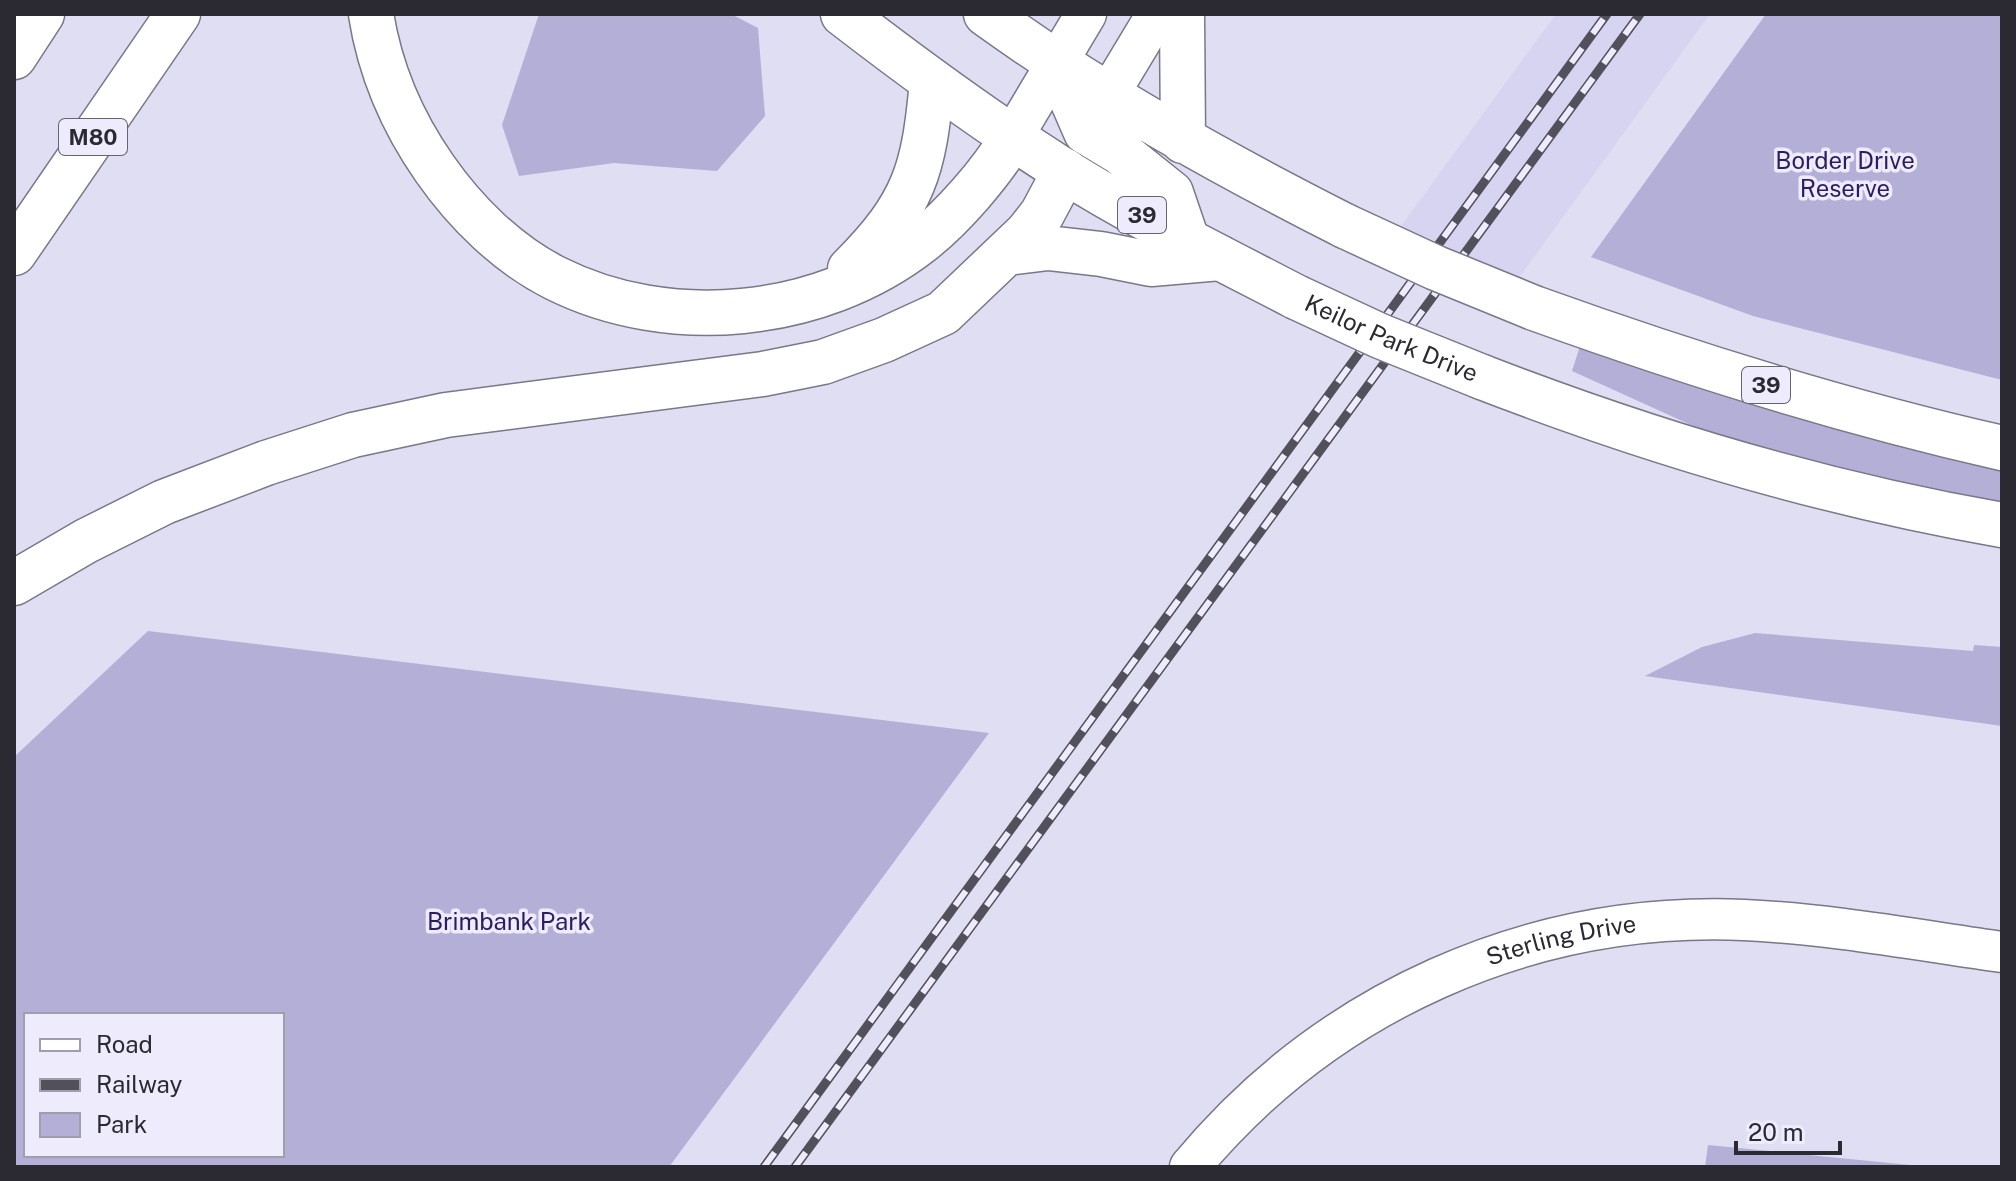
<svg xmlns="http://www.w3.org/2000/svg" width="2016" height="1181" font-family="'Public Sans',sans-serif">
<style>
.built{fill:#d6d4f0}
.green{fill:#b3afd7;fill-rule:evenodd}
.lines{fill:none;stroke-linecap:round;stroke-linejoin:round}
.street-casing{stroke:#797789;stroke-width:43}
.primary-casing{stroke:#797789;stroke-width:47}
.highway-casing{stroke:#797789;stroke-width:47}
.street{stroke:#fff;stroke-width:40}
.primary{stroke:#fff;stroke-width:44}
.highway{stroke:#fff;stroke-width:44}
.rail-casing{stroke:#51505b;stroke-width:9}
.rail{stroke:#edebfc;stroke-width:6;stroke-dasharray:18;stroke-linecap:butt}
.primary-bridge-casing{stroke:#797789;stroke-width:47;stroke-linecap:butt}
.primary-bridge{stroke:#fff;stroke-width:44}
.labels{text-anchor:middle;stroke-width:7;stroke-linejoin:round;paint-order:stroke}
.shield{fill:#edebfc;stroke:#65646f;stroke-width:2}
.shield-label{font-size:22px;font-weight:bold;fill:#2b2a32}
.park-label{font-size:24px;fill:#2e1c60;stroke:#edebfc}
.street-label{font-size:24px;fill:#2b2a32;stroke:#edebfc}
</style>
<rect width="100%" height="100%" fill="#dfdef2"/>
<!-- built -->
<path class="built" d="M1556 14H1710L1518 279 1401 226Z"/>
<!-- green -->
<path class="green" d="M539 14H731L758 28 765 116 717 171 614 163 519 176 502 125Z
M1766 14H2002V380L1753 316 1591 257Z
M1580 346 2002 468V504L1910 487 1816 464 1713 435 1572 371Z
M148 631 989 733 669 1167H14V757ZM282 1015V1155H26V1015Z
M1755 633 1973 651 1974 645 2002 647V726L1645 676 1702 647Z
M1708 1145 1931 1167H1705Z"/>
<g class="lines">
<!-- street casing -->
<g class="street-casing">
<g id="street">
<path d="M1092 122 1157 14"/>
<path d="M1012 138 1086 14"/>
<path id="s1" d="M1190 1167C1327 1002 1529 911 1744 920 1830 924 1917 940 2002 952"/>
</g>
</g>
<!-- primary casing -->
<g class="primary-casing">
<path id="primary" d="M843 14C913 68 985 121 1061 169 1136 216 1217 256 1296 297
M986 14C1100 96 1221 163 1345 226
M1182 14 1183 141
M1056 63 1086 132 1121 153 1171 193 1187 240
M1534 308C1687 363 1843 412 2002 448
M1482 377C1650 442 1824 494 2002 525"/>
</g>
<!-- highway casing -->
<g class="highway-casing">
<path id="highway" d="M371 14C380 71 402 122 435 169 465 212 507 254 555 278 668 335 820 321 921 242 953 217 991 173 1012 138
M14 57 42 14
M14 253 178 14
M1007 253 1048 248 1101 254 1151 264 1220 258
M850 269C915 204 924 170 932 81
M14 583 86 541 164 502 266 463 353 435 446 415 763 374 823 362 884 340 943 313 1027 233 1042 214 1065 171"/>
</g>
<!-- street -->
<use href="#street" class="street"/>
<!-- primary -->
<use href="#primary" class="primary"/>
<!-- highway -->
<use href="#highway" class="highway"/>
<!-- rail casing -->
<g class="rail-casing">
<path id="rail" d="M764 1167 1607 14
M795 1167 1640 14"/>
</g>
<!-- rail -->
<use href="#rail" class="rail"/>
<!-- primary-bridge casing -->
<g class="primary-bridge-casing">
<g id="primary-bridge">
<path d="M1345 226 1436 268 1534 308"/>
<path id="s2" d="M1296 297 1380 336 1482 377"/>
</g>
</g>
<!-- primary-bridge -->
<use href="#primary-bridge" class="primary-bridge"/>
</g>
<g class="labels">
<!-- shield labels -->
<g class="shield">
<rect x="59" y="119" width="68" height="36" rx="6"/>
<rect x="1118" y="197" width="48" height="36" rx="6"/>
<rect x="1742" y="367" width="48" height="36" rx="6"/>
</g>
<g class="shield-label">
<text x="93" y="145">M80</text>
<text x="1142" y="223">39</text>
<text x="1766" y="393">39</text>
</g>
<!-- park labels -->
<g class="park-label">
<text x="1845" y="169">Border Drive<tspan x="1845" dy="28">Reserve</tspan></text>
<text x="509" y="930">Brimbank Park</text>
</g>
<!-- street labels -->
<g class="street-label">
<text dy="8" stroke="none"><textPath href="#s2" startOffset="104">Keilor Park Drive</textPath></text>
<text dy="8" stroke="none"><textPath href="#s1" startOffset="444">Sterling Drive</textPath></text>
</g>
</g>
<!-- border -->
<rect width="2016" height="1181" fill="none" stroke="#2b2a32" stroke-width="32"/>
<!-- legend -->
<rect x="24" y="1013" width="260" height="144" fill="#edebfc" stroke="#9f9eab" stroke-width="2"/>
<rect x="40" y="1039" width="40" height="12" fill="#ffffff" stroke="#9f9eab" stroke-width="2"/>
<text x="96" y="1053" font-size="24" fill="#2b2a32">Road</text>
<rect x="40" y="1079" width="40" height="12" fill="#51505b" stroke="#9f9eab" stroke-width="2"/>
<text x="96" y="1093" font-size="24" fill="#2b2a32">Railway</text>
<rect x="40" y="1113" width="40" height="24" fill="#b3afd7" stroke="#9f9eab" stroke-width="2"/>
<text x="96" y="1133" font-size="24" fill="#2b2a32">Park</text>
<!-- scale -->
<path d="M1736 1141v12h104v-12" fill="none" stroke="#2b2a32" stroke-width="4"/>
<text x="1748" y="1141" font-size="24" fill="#2b2a32" stroke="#edebfc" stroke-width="6" paint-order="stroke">20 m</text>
</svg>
